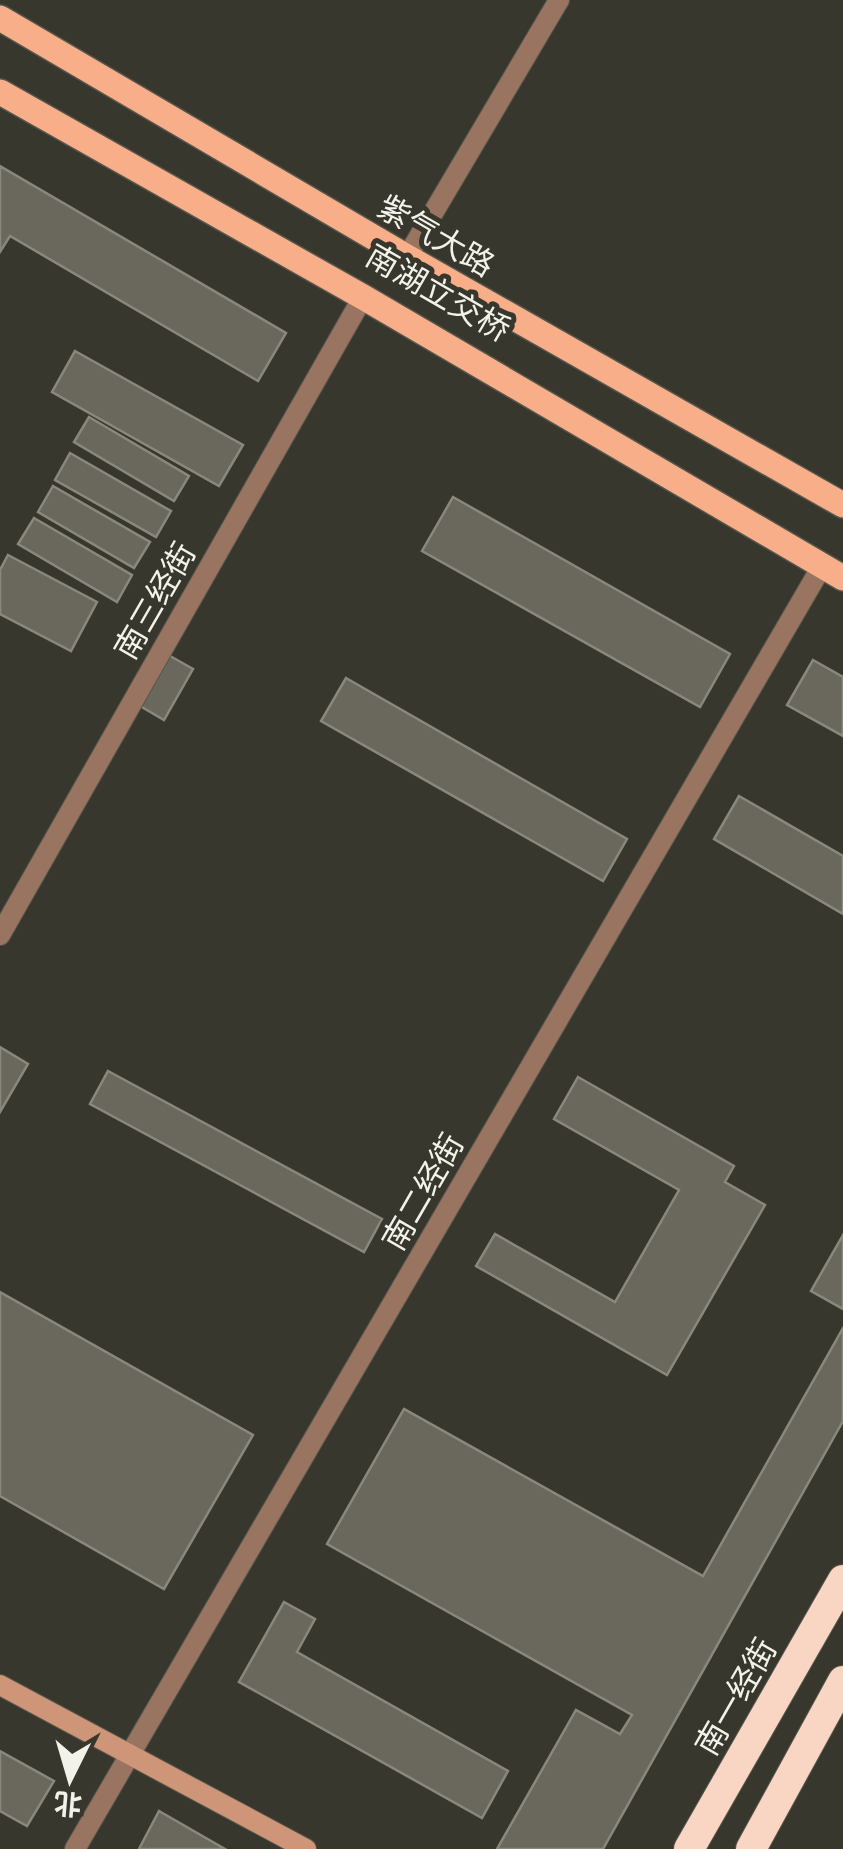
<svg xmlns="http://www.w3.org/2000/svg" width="843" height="1849" font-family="'Asap Condensed','Noto Sans SC',sans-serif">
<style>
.building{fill:#6a685d;stroke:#89887c;stroke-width:2.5}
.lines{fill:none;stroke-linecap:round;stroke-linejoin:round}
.street-casing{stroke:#56554b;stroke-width:22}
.secondary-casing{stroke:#56554b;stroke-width:22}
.primary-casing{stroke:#56554b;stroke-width:28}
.highway-casing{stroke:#56554b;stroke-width:32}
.street{stroke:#987461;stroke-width:20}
.secondary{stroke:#ce9578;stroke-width:20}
.primary{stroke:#f8af89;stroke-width:25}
.highway{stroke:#f9d5c3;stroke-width:30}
.labels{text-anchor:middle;stroke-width:10;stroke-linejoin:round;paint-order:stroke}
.street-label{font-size:32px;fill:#f2f1ea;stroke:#38372d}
</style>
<rect width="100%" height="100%" fill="#38372d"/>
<!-- building -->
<path class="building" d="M0 166 286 333 258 381 10 236 0 252Z
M75 351 243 445 219 486 52 392Z
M89 417 189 476 174 501 74 442Z
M70 453 171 511 156 537 55 480Z
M53 486 150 542 134 568 38 512Z
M453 497 730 654 700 707 422 551Z
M34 518 132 575 117 602 18 544Z
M8 555 97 602 71 651 0 614V570Z
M163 652 193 669 164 720 135 703Z
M813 660 843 677V736L787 705Z
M346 678 627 839 603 881 321 721Z
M739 796 843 856V914L714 839Z
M0 1047 28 1064 0 1112Z
M108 1071 382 1219 364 1252 90 1104Z
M578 1077 734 1166 725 1182 765 1205 667 1375 476 1266 495 1234 615 1302 679 1190 554 1119Z
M843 1235V1309L811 1291Z
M0 1292 253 1435 164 1589 0 1496Z
M843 1328V1421L603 1849H497L576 1710 620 1734 632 1715 327 1544 404 1409 703 1576Z
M284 1602 315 1619 297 1652 508 1771 482 1818 239 1682Z
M0 1751 54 1781 27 1826 0 1811Z
M159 1811 225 1849H139Z"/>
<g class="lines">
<!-- street casing -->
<g class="street-casing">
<path id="street" d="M407 257 559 0
M0 935 363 297
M75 1849 822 566"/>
</g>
<!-- secondary casing -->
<g class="secondary-casing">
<path id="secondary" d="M0 1685 306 1849"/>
</g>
<!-- primary casing -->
<g class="primary-casing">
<path id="primary" d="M0 18 407 257 843 505
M0 92 363 297 843 578"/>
</g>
<!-- highway casing -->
<g class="highway-casing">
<path id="highway" d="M689 1849 843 1580
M751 1849 843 1681"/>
</g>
<!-- street -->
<use href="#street" class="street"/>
<!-- secondary -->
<use href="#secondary" class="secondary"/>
<!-- primary -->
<use href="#primary" class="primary"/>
<!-- highway -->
<use href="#highway" class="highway"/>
</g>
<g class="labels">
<!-- street labels -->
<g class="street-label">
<text transform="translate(436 236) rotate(30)" y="11">紫气大路</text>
<text transform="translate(438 293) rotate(30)" y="11">南湖立交桥</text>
<text transform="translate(155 601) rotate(-60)" y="11">南三经街</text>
<text transform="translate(423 1192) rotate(-60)" y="11">南二经街</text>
<text transform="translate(736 1697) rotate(-60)" y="11">南一经街</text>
</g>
</g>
<!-- north arrow -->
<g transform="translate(70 1779) rotate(185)" stroke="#38372d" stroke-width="8" paint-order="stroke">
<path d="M0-8L18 38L0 25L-18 38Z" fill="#f2f1ea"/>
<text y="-15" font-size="28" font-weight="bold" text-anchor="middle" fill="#f2f1ea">北</text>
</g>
</svg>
